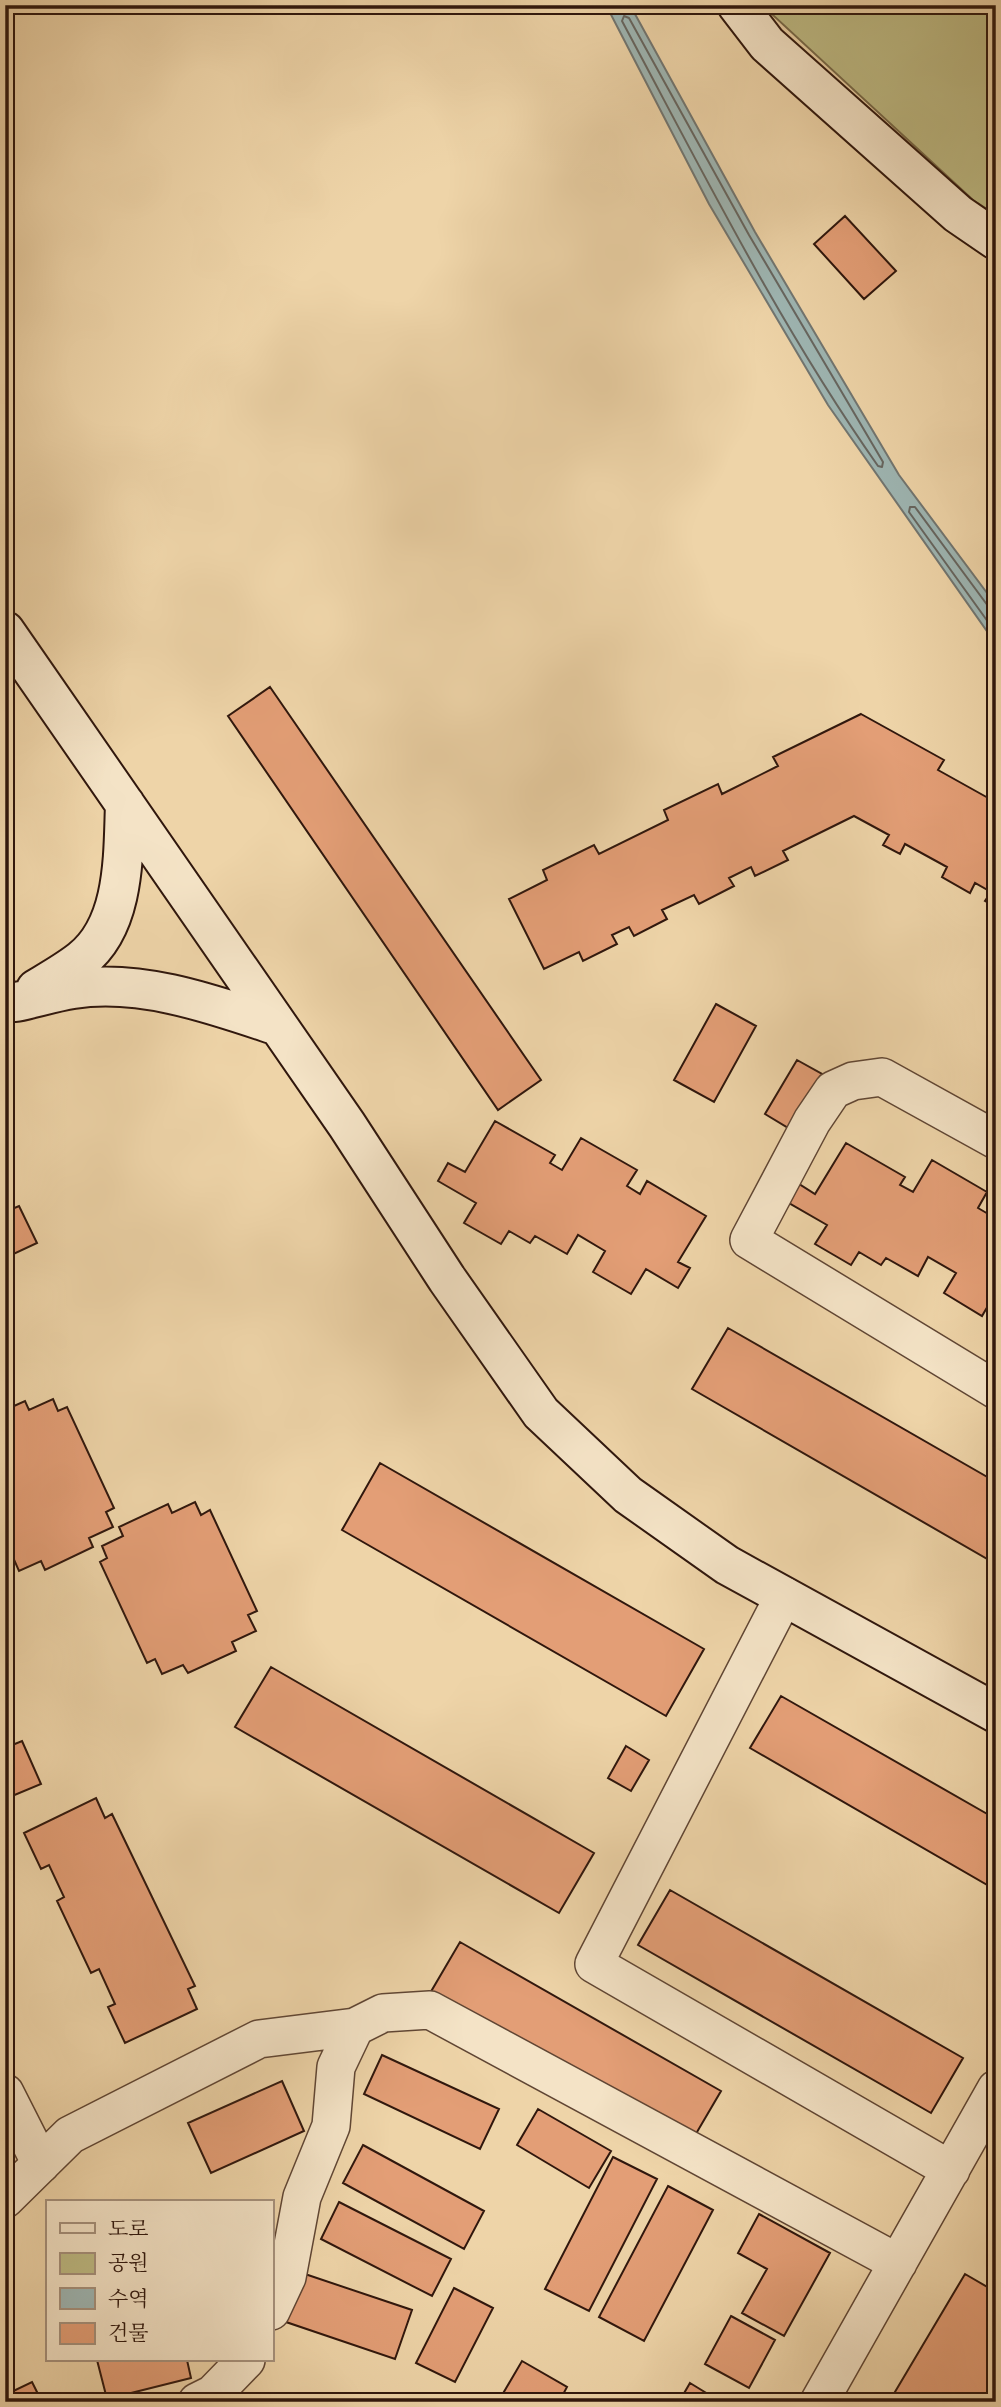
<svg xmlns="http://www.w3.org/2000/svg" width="1001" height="2407" font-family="'IM FELL DW Pica','Noto Serif KR',serif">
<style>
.green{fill:#bebb84;stroke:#776948;stroke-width:2}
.water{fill:#9eb6b3;stroke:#727671;stroke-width:2}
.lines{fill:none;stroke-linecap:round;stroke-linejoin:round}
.shore{stroke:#676660;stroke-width:2}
.building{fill:#e39e76;stroke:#30170d;stroke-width:2}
.street-casing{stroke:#604634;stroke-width:40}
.secondary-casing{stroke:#30170d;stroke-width:42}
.street{stroke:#f4e3c6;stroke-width:37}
.secondary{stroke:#f4e3c6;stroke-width:38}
</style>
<rect width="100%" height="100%" fill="#eed4a8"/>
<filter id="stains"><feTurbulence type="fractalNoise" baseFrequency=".00286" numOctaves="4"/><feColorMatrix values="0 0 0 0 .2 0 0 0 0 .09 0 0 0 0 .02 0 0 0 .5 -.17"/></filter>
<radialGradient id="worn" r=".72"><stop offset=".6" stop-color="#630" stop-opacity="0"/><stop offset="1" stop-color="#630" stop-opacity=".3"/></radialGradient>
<!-- green -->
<path class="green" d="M762 5H996V215L973 200Z"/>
<!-- water -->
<path class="water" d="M606 5H630L755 232 899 475 996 605V644L828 405 709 204Z"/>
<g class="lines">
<!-- shore -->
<path class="shore" d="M624 16 629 18 749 235 883 462 882 467 878 466C779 325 703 172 622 21Z
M996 608 988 606 915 507H910L909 512 996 633"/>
</g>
<!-- building -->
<path class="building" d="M845 216 896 271 864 299 814 244Z
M270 687 541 1080 498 1110 228 716Z
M861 714 944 760 938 770 990 799 996 788V907L985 901 991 892 975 883 970 893 942 877 947 867 905 844 900 854 883 845 889 835 854 816 783 851 788 860 755 876 751 867 729 878 734 886 699 904 694 895 662 910 667 919 634 936 629 927 612 935 617 944 583 961 579 952 544 969 509 899 547 880 543 870 594 845 599 854 668 820 664 810 718 784 722 794 778 766 773 757Z
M716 1004 756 1026 714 1102 674 1080Z
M797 1060 822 1074 790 1129 765 1114Z
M495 1121 555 1155 550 1163 562 1170 581 1138 637 1170 627 1186 640 1194 647 1181 706 1216 678 1262 690 1268 678 1288 646 1269 631 1294 593 1272 605 1251 578 1235 567 1254 535 1236 530 1243 509 1231 501 1244 464 1223 476 1203 438 1181 448 1163 465 1172Z
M846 1143 905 1177 900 1185 913 1192 932 1160 987 1192 978 1208 990 1215 996 1206V1292L982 1316 944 1293 956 1273 928 1257 918 1276 886 1258 881 1265 859 1252 851 1265 815 1244 827 1225 789 1203 799 1184 815 1194Z
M19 1206 37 1243 5 1258V1212Z
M728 1328 996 1482V1564L692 1389Z
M53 1399 58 1411 67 1407 114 1508 106 1512 113 1527 89 1538 93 1547 45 1570 41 1561 19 1571 12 1555 5 1558V1410L25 1401 29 1410Z
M380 1463 704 1649 666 1716 342 1530Z
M195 1502 201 1515 210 1510 257 1611 248 1615 256 1631 232 1642 236 1651 188 1673 183 1665 162 1674 155 1659 147 1663 100 1562 107 1558 102 1546 123 1536 119 1527 168 1504 172 1513Z
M271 1667 594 1853 559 1913 235 1727Z
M781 1696 996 1819V1890L750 1748Z
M22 1741 41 1784 5 1799V1748Z
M626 1746 649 1760 631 1791 608 1778Z
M96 1798 105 1818 112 1814 195 1986 188 1989 197 2009 125 2043 108 2007 115 2004 99 1969 91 1973 57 1901 64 1897 49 1865 41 1869 24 1833Z
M670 1890 963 2058 931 2113 638 1945Z
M460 1942 721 2091 690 2144 429 1995Z
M382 2055 499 2109 480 2149 364 2094Z
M282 2081 304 2131 211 2173 188 2123Z
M538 2109 611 2151 589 2188 517 2145Z
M363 2145 484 2211 464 2249 343 2183Z
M613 2157 657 2179 589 2311 545 2289Z
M668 2186 713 2210 644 2341 599 2317Z
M339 2202 451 2259 432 2296 321 2239Z
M759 2214 830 2253 784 2336 742 2313 767 2269 738 2253Z
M302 2273 412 2310 395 2359 286 2322Z
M965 2274 996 2292V2383L985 2402H889Z
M454 2288 493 2308 455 2382 416 2363Z
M731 2316 775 2340 749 2388 705 2364Z
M97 2360H187L191 2378 107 2399Z
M522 2361 567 2387 559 2402H498Z
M32 2382 42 2402H5V2395Z
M690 2383 721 2402H679Z"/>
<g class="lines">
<!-- street casing -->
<g class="street-casing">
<path id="street" d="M996 1140 882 1077 853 1081 833 1090 812 1121 749 1240 996 1390
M784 1596 594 1964 951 2170
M5 2093 41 2164
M5 2199 70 2135 259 2039 355 2027
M271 2311 287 2277 302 2197 331 2126 336 2067 355 2027 383 2013 430 2010 898 2263
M197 2402 213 2394 246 2360
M819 2402 996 2089"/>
</g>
<!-- secondary casing -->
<g class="secondary-casing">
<path id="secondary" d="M737 5 767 44 958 214 996 240
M5 631 347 1125 447 1279 541 1413 628 1495 727 1565 996 1713
M36 989C51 980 67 971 81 960 126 925 123 854 125 804
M16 1002C35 998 54 992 73 989 141 978 215 1005 278 1026"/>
</g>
<!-- street -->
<use href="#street" class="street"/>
<!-- secondary -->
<use href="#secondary" class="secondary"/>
</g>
<!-- margin -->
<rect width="1001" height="2407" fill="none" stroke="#eed4a8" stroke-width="28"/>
<rect x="7" y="7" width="987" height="2393" fill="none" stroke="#30170d" stroke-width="3.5"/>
<rect x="14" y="14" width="973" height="2379" fill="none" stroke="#30170d" stroke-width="2"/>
<!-- legend -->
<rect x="46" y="2200" width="228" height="161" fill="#f4e3c6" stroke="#a6917c" stroke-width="2"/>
<rect x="60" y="2223" width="35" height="10" fill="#f4e3c6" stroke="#a6917c" stroke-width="2"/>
<text x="108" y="2236" font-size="21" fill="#30170d">도로</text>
<rect x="60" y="2253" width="35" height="21" fill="#bebb84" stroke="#a6917c" stroke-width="2"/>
<text x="108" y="2270" font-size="21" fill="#30170d">공원</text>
<rect x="60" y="2288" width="35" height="21" fill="#9eb6b3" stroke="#a6917c" stroke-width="2"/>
<text x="108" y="2306" font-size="21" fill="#30170d">수역</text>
<rect x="60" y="2323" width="35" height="21" fill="#e39e76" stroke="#a6917c" stroke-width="2"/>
<text x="108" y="2340" font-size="21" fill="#30170d">건물</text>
<rect width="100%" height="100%" filter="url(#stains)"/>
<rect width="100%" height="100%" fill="url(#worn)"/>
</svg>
